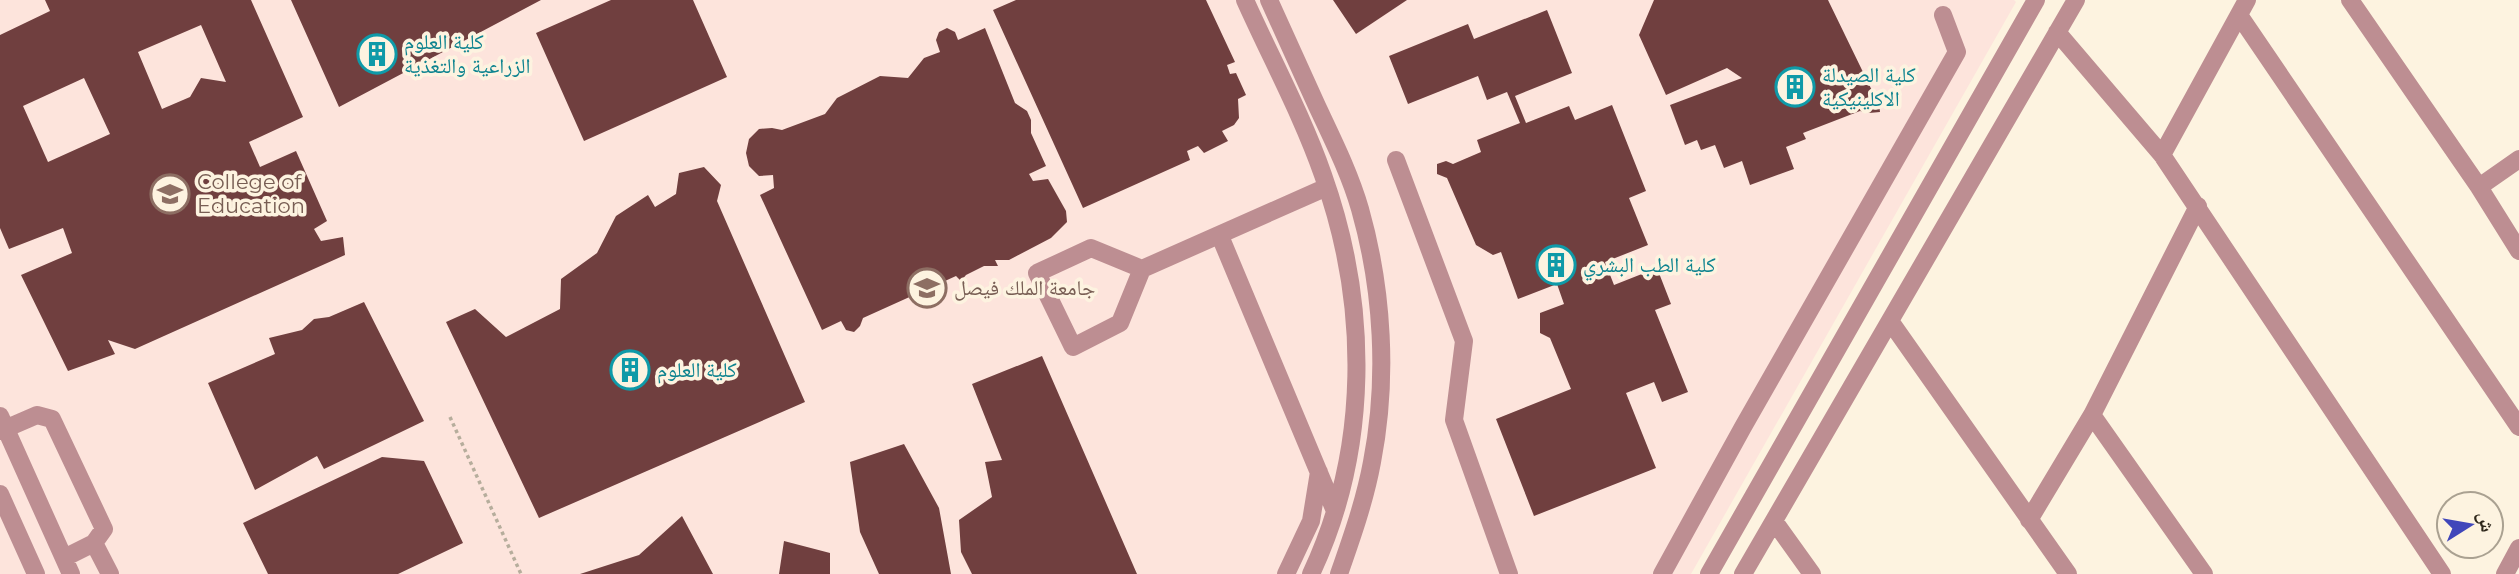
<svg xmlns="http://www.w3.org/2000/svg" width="2519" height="574" font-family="Montserrat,'Noto Naskh Arabic',sans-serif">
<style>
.education{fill:#fde4dc}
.building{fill:#703f3f;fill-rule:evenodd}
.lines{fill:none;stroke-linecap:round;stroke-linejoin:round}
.path{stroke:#b6ad9c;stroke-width:3.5;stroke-dasharray:3.5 3.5;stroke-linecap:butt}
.minor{stroke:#bd8e92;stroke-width:18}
.labels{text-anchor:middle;stroke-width:7;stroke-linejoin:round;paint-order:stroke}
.culture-label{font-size:21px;fill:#0d838f;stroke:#fdf3e0;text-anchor:start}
.education-label{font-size:21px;fill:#785e54;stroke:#fdf3e0;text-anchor:start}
</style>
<rect width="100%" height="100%" fill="#fdf3e0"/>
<!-- education -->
<path class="education" d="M0 0H2014L2016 2 1691 574H0Z"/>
<!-- building -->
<path class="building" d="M45 0H251L303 117 249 142 260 167 296 151 327 221 314 229 321 241 343 237 345 255 135 349 108 340 115 354 68 371 21 275 72 253 63 228 9 249 0 228V35L50 11ZM201 25 226 82 201 78 190 97 162 109 138 52ZM84 78 110 134 48 162 23 106Z
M291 0H541L339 107Z
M611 0H693L727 77 584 141 536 33Z
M1016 0H1206L1235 62 1227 65 1230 74 1236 73 1246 95 1238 99 1239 118 1234 125 1222 131 1228 141 1204 153 1198 146 1187 151 1190 160 1083 208 993 10Z
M1333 0H1407L1356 34Z
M1654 0H1828L1879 105 1880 112 1869 113 1860 111 1803 133 1806 139 1786 147 1794 169 1750 185 1742 161 1724 168 1715 145 1701 150 1697 140 1685 145 1670 105 1742 78 1727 68 1666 95 1639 35Z
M1547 10 1572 73 1515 96 1526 123 1569 106 1575 120 1612 105 1646 191 1629 198 1648 245 1605 262 1614 285 1657 268 1671 304 1655 310 1688 392 1662 402 1654 382 1626 393 1656 468 1534 516 1496 419 1571 389 1550 338 1540 333V313L1564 304 1557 284 1518 299 1501 252 1493 255 1476 245 1447 178 1437 174V164L1446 161 1453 164 1481 152 1477 140 1520 123 1507 92 1487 100 1478 76 1408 104 1389 56 1468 24 1474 39Z
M947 28 955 32 958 40 985 28 1015 103 1027 111 1031 120V133L1046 166 1029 174 1033 181 1048 179 1066 211 1067 222 1051 238 1009 260H995L998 266H984L966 275 961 281 956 276 863 318 860 326 854 332 846 330 841 321 822 330 760 195 774 188 773 175 759 176 749 166 746 153 749 139 759 129 772 128 782 130 825 114 837 98 880 76 908 78 924 58 940 52 936 40 939 32Z
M704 167 721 185 717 201 805 402 539 518 446 322 475 309 506 337 560 309 561 279 597 253 616 216 648 195 655 207 676 194 679 173Z
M364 302 424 421 324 469 317 456 255 490 208 383 275 354 269 338 302 330 314 319 329 317Z
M1042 356 1137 574H972L961 552 959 520 992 497 985 462 1002 460 972 384Z
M904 444 939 508 951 574H879L860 532 850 462Z
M382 457 424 461 463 543 398 574H268L243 523Z
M682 516 713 574H580L639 555Z
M784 541 830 553V574H779Z"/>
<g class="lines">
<!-- path -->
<path class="path" d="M450 417 521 574"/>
<!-- minor -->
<path class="minor" d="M1245 0C1271 58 1302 115 1323 175 1369 304 1370 449 1311 574
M1269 0C1285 35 1301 71 1317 106 1333 140 1350 174 1360 209 1383 290 1388 380 1372 462 1365 500 1352 537 1339 574
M2350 0 2479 187 2519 251
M2239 15 2519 427
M2057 32 2162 155 2442 574
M2162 155 2247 0
M1396 160 1464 341 1454 420 1509 574
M2479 187 2519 159
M1220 236 1335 511
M1142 269 1120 323 1073 347 1037 273 1091 248 1142 269 1327 187
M1890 321 2068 574
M2092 415 2204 574
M0 416 71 574
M0 431 37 415 52 419 104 529 94 543 64 558
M0 494 36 574
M2029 520 2092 415 2198 206
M1774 521 1812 574
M94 543 110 574
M1286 574 1311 521 1319 472
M1662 574 1743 427 1957 52 1943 15
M1709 574 2036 0
M1743 574 2076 0
M2505 574 2519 548"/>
</g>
<!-- icons -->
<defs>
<g id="building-ring" transform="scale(2.0125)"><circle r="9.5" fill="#fdf3e0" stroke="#0f9aa8" stroke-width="1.5"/><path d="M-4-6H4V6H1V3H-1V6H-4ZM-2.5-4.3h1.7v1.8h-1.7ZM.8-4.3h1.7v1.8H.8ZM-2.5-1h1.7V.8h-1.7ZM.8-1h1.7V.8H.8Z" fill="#0f9aa8"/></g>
<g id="university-ring" transform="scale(2.0125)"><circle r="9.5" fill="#fdf3e0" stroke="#8d6e63" stroke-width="1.5"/><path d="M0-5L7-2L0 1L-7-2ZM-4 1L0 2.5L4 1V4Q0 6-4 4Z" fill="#8d6e63"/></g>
</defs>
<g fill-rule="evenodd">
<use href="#building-ring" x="377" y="54"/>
<use href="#building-ring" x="1795" y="87"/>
<use href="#university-ring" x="170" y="194"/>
<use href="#building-ring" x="1556" y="265"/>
<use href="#university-ring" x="927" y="288"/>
<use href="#building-ring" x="630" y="370"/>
</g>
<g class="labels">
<!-- culture labels -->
<g class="culture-label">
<text x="404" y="49">كلية العلوم<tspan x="404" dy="24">الزراعية والتغذية</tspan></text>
<text x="1822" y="82">كلية الصيدلة<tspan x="1822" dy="24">الاكلينيكية</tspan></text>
<text x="1583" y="272">كلية الطب البشري</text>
<text x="657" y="377">كلية العلوم</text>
</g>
<!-- education labels -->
<g class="education-label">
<text x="197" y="189">College of<tspan x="197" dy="24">Education</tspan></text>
<text x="954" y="295">جامعة الملك فيصل</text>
</g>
</g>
<!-- north arrow -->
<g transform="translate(2470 525) rotate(79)"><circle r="33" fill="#fdf3e0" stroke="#aaa191" stroke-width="2"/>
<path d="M0-5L12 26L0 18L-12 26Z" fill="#4046ba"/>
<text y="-10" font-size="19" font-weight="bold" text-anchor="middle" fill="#2d261a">ش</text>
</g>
</svg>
